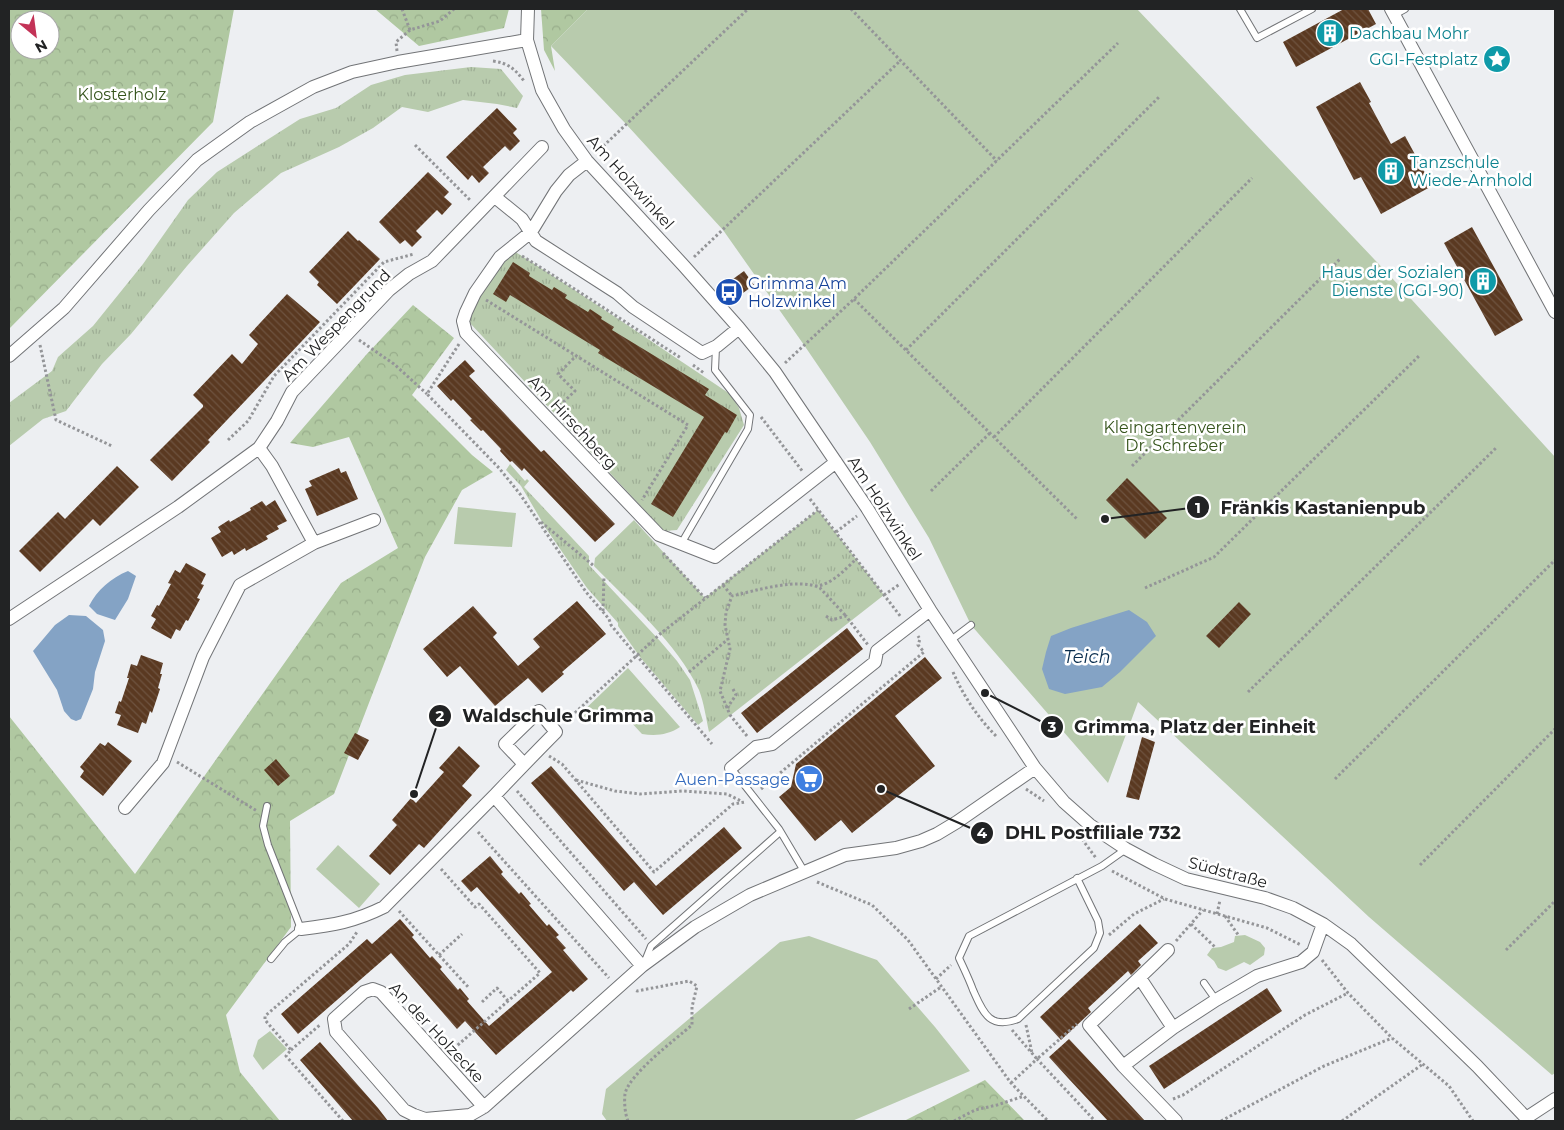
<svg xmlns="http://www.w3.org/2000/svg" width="1564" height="1130" font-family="Montserrat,sans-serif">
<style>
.grass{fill:url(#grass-tufts)}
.forest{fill:url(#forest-crowns);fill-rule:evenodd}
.green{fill:#b8cbad}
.water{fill:#84a3c5}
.building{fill:url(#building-back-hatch)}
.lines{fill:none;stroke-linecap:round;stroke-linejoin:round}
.service-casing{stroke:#727477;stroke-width:8}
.minor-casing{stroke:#727477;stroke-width:14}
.path{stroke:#949598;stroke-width:3;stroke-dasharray:2.5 2.5;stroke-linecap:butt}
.service{stroke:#fff;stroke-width:6}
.minor{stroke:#fff;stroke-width:12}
.labels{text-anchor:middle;stroke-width:5;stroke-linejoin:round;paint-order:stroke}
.culture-label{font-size:16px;fill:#0d838f;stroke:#fff;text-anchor:start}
.park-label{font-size:16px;fill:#35541c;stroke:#fff}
.street-label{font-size:16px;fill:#222324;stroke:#fff}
.transit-label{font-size:16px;fill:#164399;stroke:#fff;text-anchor:start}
.shop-label{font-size:16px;fill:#366cbe;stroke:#fff;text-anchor:end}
.water-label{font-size:18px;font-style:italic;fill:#092d4e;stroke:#fff}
.leader{fill:none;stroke:#222324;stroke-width:2}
.callout-dot{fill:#222324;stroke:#fff;stroke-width:2}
.mark-label{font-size:15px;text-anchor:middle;font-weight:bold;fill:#fff}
.callout-label{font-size:18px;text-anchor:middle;font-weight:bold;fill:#222324;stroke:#fff;stroke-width:5;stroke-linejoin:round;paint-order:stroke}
</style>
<defs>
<pattern id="grass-tufts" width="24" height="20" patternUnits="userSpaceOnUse" patternTransform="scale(1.25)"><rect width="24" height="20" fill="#b8cbad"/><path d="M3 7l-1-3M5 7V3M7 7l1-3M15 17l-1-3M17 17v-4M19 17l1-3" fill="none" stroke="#9eae95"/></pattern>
<pattern id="forest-crowns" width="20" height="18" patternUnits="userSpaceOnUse" patternTransform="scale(1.25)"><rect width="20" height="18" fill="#b0c8a1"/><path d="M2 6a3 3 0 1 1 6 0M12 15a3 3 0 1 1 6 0" fill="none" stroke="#97ac8a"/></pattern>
<pattern id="building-back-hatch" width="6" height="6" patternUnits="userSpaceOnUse" patternTransform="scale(1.25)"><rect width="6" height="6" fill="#5a3921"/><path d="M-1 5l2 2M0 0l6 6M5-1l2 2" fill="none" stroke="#6e5340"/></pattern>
</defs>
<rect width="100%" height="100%" fill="#edeff2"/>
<!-- grass -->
<path class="grass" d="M471 67 501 69 523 96 517 108 497 104 463 100 428 112 402 107 373 128 339 147 281 173 234 213 187 266 131 334 102 364 66 411 43 419 9 446V403L52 371 58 357 93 326 143 264 188 200 217 172 300 119 336 108 371 85 405 75Z
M514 251C587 297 658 346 730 394L739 408 744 425 677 530 664 531 469 322C472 300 498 267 514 251Z
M510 464 525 481 527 479 529 481 524 487 589 556V565L660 641 677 661 690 680 703 721 698 725 640 657 618 626V623L587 588 547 530 521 486 506 470Z
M818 510 884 595 709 732C706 718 704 703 699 690 677 643 630 603 594 566L595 558 634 520 705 598Z"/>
<!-- forest -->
<path class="forest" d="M9 9H234L213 122 9 329ZM20 20H50V50H20Z
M375 9H509L504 28 419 46Z
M541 9H588L551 46 555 71 544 50Z
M413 305 454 338 412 395 472 455 493 472 462 490 425 557 334 794 290 821 291 927 226 1015 240 1072 280 1121H9V716L135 874 341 583 398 548 349 437 313 447 290 443 366 355Z
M985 1080 1025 1121H904Z"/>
<!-- green -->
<path class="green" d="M588 9H1137L1392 278 1555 457V1073L1552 1075 1369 917 1138 702 1108 783 971 625 929 538 870 442 804 345 723 230 626 124 551 46Z
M458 507 516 513 512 547 454 544Z
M628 668 680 727C668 735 656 736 642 734 617 708 618 698 586 723L579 715Z
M338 845 380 884 359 908 316 869Z
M1245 935 1260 942 1265 948 1264 955 1250 965 1244 962 1226 971 1218 968 1214 961 1207 955 1212 948 1221 947 1234 942 1235 936Z
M809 936 877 960 935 1027 970 1071 852 1121H607L602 1114 606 1089 780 942Z
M270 1031 287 1049 263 1070 253 1056 258 1040Z"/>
<!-- water -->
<path class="water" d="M128 571 136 576 128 599 115 620 97 614 89 606C97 590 111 578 128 571Z
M1129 610 1147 622 1156 636 1120 672 1102 687 1065 694 1049 689 1042 669 1046 652 1051 636 1071 628Z
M69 615 86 616 103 630 105 641 95 672 93 689 81 719 76 721 71 719 64 711 57 690 33 651 55 625Z"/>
<!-- building -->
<path class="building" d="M1344 9H1368L1376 24 1296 67 1283 42Z
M1360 82 1371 102 1369 103 1391 144 1405 136 1432 186 1381 214 1361 177 1354 180 1316 107Z
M497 108 517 129 513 133 520 141 510 151 505 146 483 167 489 173 479 183 472 175 468 180 446 157Z
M428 172 449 192 444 197 452 204 442 215 437 210 416 231 422 237 412 247 405 240 400 244 379 222Z
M1472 227 1523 320 1495 336 1444 243Z
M348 231 358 241 359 240 380 259 337 304 317 285 319 282 309 272Z
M513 262 530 273 529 276 552 290 554 287 567 295 565 298 588 312 590 309 602 317 601 319 614 327 612 330 709 389 705 395 737 415 727 433 725 432 673 517 651 504 704 417 598 353 600 350 510 295 506 302 493 294Z
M744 271 754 285 743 293 733 279Z
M287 294 320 322 208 440 210 442 172 481 150 460 203 407V405L193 395 232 354 242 364 258 344 249 335Z
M465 360 475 371 469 376 541 452 544 450 615 524 595 542 524 468 522 471 512 461 510 462 500 451 501 449 483 430 481 431 470 420 472 419 453 399 451 401 437 386Z
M117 466 139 487 100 526 93 519 40 572 19 551 58 512 65 519Z
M339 468 341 473 346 471 358 499 317 516 305 489 312 486 309 481Z
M1127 478 1167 518 1145 539 1106 500Z
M275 500 287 521 277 526 279 529 266 536 268 539 246 551 245 548 234 555 232 551 222 557 211 538 221 532 218 527 229 520 230 522 251 510 250 508 262 501 266 506Z
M186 563 206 574 201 584 204 585 197 598 200 599 188 621 186 620 180 631 176 629 171 639 151 628 156 619 151 616 157 605 159 606 171 584 168 583 175 570 180 573Z
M577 601 606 634 562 672 564 674 542 693 528 678 495 706 460 666 447 677 423 649 473 606 497 633 493 637 518 666 540 647 533 639Z
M1239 602 1251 614 1219 648 1206 636Z
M847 628 863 649 757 733 741 713Z
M141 655 163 663 160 674H162L158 688 160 689 152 713 150 711 146 724 142 722 138 733 117 725 121 715 115 713 119 701 121 702 129 678H127L131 664 137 666Z
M925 657 942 678 895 716 935 766 852 833 841 820 815 841 779 797 791 787 796 764Z
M355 733 369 740 358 760 344 753Z
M1142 737 1155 742 1139 800 1126 797Z
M108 742 132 761 103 796 80 777 84 771 80 767 100 743 105 746Z
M459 746 480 766 462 786 472 795 424 848 419 844 390 875 369 856 397 825 392 820 411 798 416 803 444 772 439 768Z
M276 759 290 776 278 786 264 770Z
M551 766 656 886 724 827 742 848 663 915 634 882 624 891 531 783Z
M490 856 503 872 501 874 519 894 521 892 531 904 529 905 547 926 549 924 559 935 556 937 566 948 563 950 588 979 573 992 571 990 496 1055 465 1021 457 1029 391 953 298 1034 281 1014 367 939 372 944 400 919 414 935 412 937 430 958 432 956 442 967 440 969 458 990 460 988 469 999 467 1001 489 1026 552 972 477 887 471 892 461 881Z
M1140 924 1158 943 1138 961 1141 965 1131 975 1128 971 1088 1008 1091 1012 1061 1040 1040 1017Z
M1267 988 1282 1011 1164 1089 1149 1066Z
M1069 1039 1099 1071 1145 1121H1108L1068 1078 1049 1057Z
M320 1042 378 1108 388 1121H353L300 1060Z"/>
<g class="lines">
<!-- service casing -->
<g class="service-casing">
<path id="service" d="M1240 9 1257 38 1312 9
M1394 15 1405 9
M681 544 748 429 750 415 715 370 716 347
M951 640 971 625
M731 768 779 829 804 871
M267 806 263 826 268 845 301 929 285 942 271 959
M1077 878 1098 921 1100 933 1094 948 1018 1019C989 1030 983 1012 973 990 969 979 964 969 959 958L969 936 1102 866 1126 849
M645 961 651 946 780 832
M1204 983 1216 1000"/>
</g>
<!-- minor casing -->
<g class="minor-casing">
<path id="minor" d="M528 9 527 40 542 90 564 129 587 161 684 266 739 328 775 372 867 508 930 610 1035 768 1064 802 1090 825 1126 849 1154 864 1186 879 1265 898 1293 908 1323 924 1351 944 1477 1066 1529 1121
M1391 9 1555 312
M587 161 569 175 556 191 531 232 500 257 475 293 466 312 463 321 466 333 659 535 715 557 836 462
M495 197 522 219 536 241 617 293 633 307 702 353 717 346 739 328
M9 356 64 308 149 210 197 160 250 122 313 87 352 72 398 62 527 40
M314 543 374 520
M9 619 178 507 259 448 277 421 292 392 389 290 409 274 432 261 542 147
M731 768 756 747 772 744 875 662 877 651 930 610
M494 796 642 966
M125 808 163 763 203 657 240 585 314 543 272 466 259 448
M301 929C333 925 354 922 384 907L494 796C515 774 535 753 556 732L539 711 505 744 524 764
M1140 978 1173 1028
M1123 1066 1089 1025C1115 1000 1142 976 1168 950
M484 1107 470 1115 425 1119 414 1115 404 1110 336 1032 334 1019 364 992 373 989 381 992 484 1107 642 966 695 927 750 895 845 855 896 848 921 841 937 834 957 822 1035 768
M1526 1118 1555 1099
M1176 1121 1123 1066 1173 1028 1216 1000 1257 976 1301 962 1313 952 1323 924"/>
</g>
<!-- path -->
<path class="path" d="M402 9 410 30
M851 9 997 161
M397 51 396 42 410 30 440 21 454 9
M493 61C508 63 515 69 524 81
M415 145 471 201
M596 153 748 9
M522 256C576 289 628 324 681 358
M694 257 900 61
M854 299 1078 520
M486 300 688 425 642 500
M359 340 394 364 427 394
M459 344 427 394 499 468 520 494 586 592 609 619 611 625 620 636 712 744
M40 345 56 420 112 446
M906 350 1160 96
M785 363 854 299 1118 43
M693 365 704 373
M556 409 575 391 558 374 576 356
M761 417 803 472
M994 437 1252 178
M228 440 248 421 274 376 384 262 414 254
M1132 466 1340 259
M931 491 990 433
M810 499 901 617
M541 522 594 566
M836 532 857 516
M663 553 705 598
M723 585 732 596
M815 586C830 586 846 569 856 559
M1145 588 1214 557 1419 356
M884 595 900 584
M603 611 604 576
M826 616 832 620 846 616 868 645
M689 672 727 640
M953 672C964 697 978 718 997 737
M1248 692 1497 447
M727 708 736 695 733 689
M564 723 660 634 818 510
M747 736 730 715 720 691 730 649 725 625 726 612 732 596C754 591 799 577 820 588L846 616
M549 756 562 764 654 872 733 804 745 802
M177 762 257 811
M1335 779 1555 560
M576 780 615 791 640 794 683 791 727 794 741 801
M761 789 924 652 918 645 920 639 918 636
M1026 789 1044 801
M517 791 646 939
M478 832 609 978
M1079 835 1096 858
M1420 865 1555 729
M441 869 475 907 479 904 540 973 451 1051
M1112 871 1165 899 1267 928 1301 945
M817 882 872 905 908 940 1011 1083 1048 1121
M399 911 469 988
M1217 914 1220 900
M1225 916 1239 936
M1191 924 1216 948
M1109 935 1134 914 1164 899
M1176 941 1203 910
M1506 950 1555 901
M439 955 462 934
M1322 960 1348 993 1392 1038 1449 1086 1473 1121
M936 979 951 965
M482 1002 497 988 508 1001
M909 1009 941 987
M1026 1025 1032 1053
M1012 1030 1037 1059 1077 1024
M291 1050 321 1024
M1011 1083 1037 1059 1095 1121
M1173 1099 1183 1095 1305 1015 1348 993
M343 1121 286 1056 291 1050 265 1020V1016L349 944 357 932
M628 1121C625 1114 624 1102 625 1094 629 1074 676 1039 692 1025V1007L697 986 689 981 637 991 635 990
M954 1121 975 1110 997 1105 1024 1096
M1221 1121 1324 1066 1392 1038
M1342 1121 1423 1064"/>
<!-- service -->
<use href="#service" class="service"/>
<!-- minor -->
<use href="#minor" class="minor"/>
</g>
<!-- icons -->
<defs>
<g id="building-disc" transform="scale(1.4375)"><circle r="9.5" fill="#0f9aa8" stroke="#fff"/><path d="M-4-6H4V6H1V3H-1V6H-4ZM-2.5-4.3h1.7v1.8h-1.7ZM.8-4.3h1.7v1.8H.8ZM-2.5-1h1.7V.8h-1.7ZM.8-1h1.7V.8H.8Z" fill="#fff"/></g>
<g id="sight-disc" transform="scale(1.4375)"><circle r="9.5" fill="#0f9aa8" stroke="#fff"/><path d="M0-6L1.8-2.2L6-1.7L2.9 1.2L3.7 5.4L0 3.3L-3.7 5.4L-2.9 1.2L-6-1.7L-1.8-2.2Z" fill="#fff"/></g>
<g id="bus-disc" transform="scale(1.4375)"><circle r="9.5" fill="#1a4fb4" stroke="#fff"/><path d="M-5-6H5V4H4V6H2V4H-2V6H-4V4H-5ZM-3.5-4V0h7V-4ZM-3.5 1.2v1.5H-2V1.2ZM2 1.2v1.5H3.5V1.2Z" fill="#fff"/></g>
<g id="supermarket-disc" transform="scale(1.4375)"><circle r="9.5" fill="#3f7fe0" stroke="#fff"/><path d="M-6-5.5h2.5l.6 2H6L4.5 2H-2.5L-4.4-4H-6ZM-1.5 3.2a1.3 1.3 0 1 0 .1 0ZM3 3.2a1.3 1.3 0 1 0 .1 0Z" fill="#fff"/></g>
</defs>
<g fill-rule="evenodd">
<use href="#building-disc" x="1330" y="33"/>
<use href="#sight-disc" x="1497" y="59"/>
<use href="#building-disc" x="1391" y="171"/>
<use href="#building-disc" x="1483" y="281"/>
<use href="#bus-disc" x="729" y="292"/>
<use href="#supermarket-disc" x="809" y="779"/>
</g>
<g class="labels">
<!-- culture labels -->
<g class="culture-label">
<text x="1349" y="39">Dachbau Mohr</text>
<text x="1478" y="65" text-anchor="end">GGI-Festplatz</text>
<text x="1410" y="168">Tanzschule<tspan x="1410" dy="18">Wiede-Arnhold</tspan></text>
<text x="1464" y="278" text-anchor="end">Haus der Sozialen<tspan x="1464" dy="18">Dienste (GGI-90)</tspan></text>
</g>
<!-- park labels -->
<g class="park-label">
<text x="122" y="100">Klosterholz</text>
<text x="1175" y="433">Kleingartenverein<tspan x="1175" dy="18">Dr. Schreber</tspan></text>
</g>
<!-- street labels -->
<g class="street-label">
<text transform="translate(631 182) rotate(48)" y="6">Am Holzwinkel</text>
<text transform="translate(336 325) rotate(-46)" y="6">Am Wespengrund</text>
<text transform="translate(573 422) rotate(47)" y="6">Am Hirschberg</text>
<text transform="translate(885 508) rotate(57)" y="6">Am Holzwinkel</text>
<text transform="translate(1228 872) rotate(15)" y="6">Südstraße</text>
<text transform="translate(437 1032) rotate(47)" y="6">An der Holzecke</text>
</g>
<!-- transit labels -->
<g class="transit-label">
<text x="748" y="289">Grimma Am<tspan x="748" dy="18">Holzwinkel</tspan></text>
</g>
<!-- shop labels -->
<g class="shop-label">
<text x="790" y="785">Auen-Passage</text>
</g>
<!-- water labels -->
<g class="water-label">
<text x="1087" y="663">Teich</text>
</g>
</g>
<!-- callouts -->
<path class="leader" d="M1105 519L1198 507M414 794L440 716M985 693L1052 727M881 789L982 833"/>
<g class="callout-dot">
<circle cx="1105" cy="519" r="5"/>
<circle cx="414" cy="794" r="5"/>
<circle cx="985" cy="693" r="5"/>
<circle cx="881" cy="789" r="5"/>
<circle cx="1198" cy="507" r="12"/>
<circle cx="440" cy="716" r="12"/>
<circle cx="1052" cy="727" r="12"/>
<circle cx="982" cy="833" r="12"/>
</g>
<g class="mark-label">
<text x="1198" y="513">1</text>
<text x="440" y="721">2</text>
<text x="1052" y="732">3</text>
<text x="982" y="838">4</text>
</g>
<g class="callout-label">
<text x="1323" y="514">Fränkis Kastanienpub</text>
<text x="558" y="722">Waldschule Grimma</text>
<text x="1195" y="733">Grimma, Platz der Einheit</text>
<text x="1093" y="839">DHL Postfiliale 732</text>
</g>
<!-- border -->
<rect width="1564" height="1130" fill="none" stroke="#222324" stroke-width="20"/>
<!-- north arrow -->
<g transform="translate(35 35) rotate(151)"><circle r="24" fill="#ffffff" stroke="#a7a7a7"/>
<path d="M0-4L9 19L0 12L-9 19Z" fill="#c33357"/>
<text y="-8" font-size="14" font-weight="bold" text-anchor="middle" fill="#222324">N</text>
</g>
</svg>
